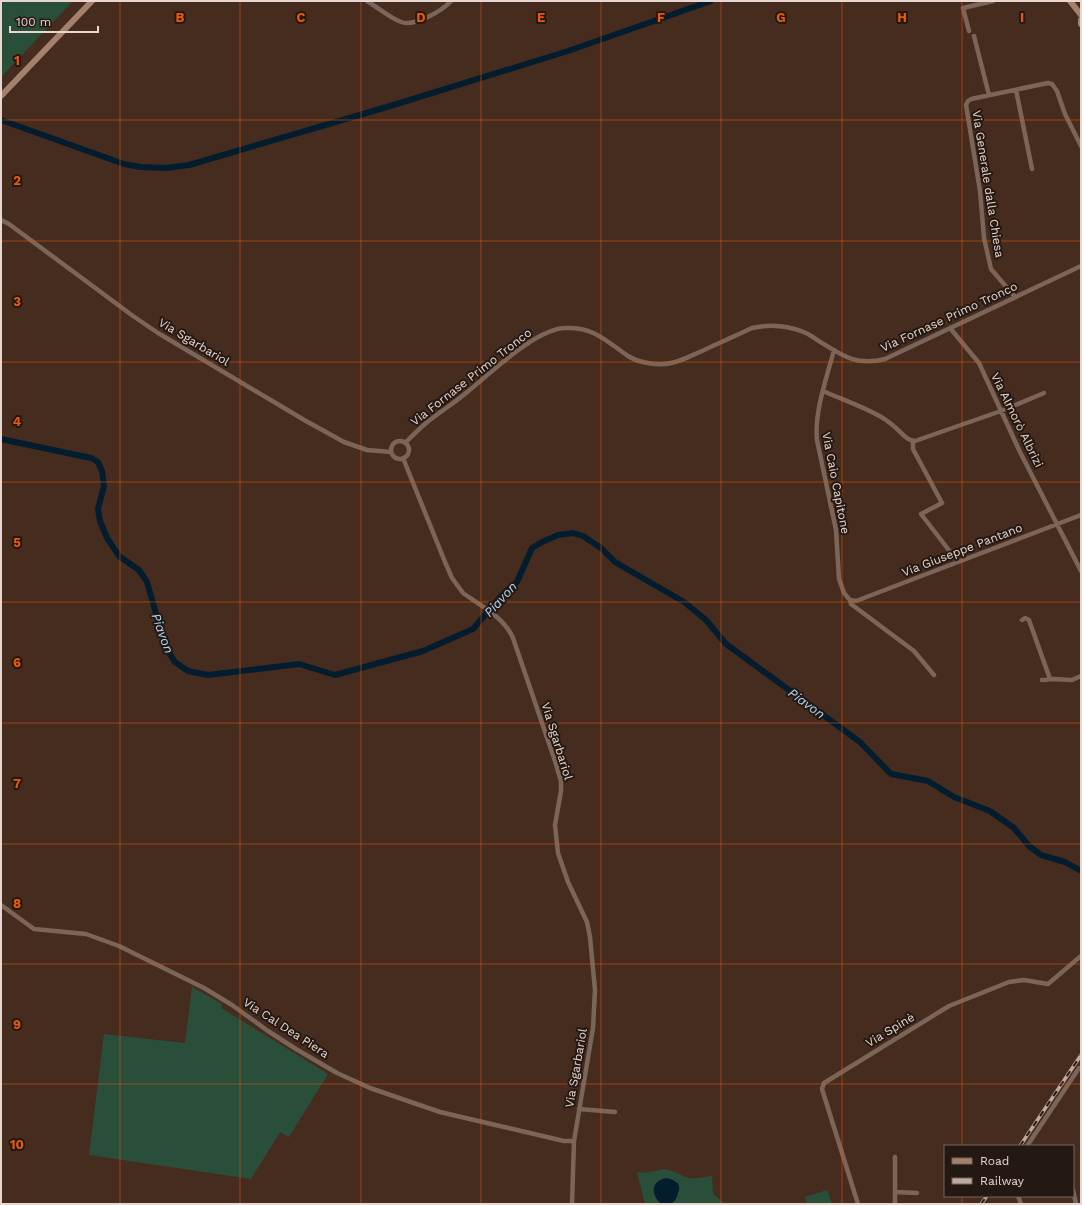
<svg xmlns="http://www.w3.org/2000/svg" width="1082" height="1205" font-family="'Work Sans',sans-serif">
<style>
.green{fill:#294f3a}
.water{fill:#031d2e}
.lines{fill:none;stroke-linecap:round;stroke-linejoin:round}
.canal{stroke:#031d2e;stroke-width:6}
.minor{stroke:#7b6558;stroke-width:4.5}
.secondary{stroke:#a3816c;stroke-width:6}
.rail-casing{stroke:#bda9a0;stroke-width:3.5}
.rail{stroke:#241812;stroke-width:2;stroke-dasharray:6;stroke-linecap:butt}
.grid{fill:none;stroke:#e8590c;stroke-width:1;stroke-opacity:0.55}
.labels{text-anchor:middle;stroke-width:4;stroke-linejoin:round;paint-order:stroke}
.street-label{font-size:12px;fill:#e9d7cf;stroke:#241812}
.water-label{font-size:13px;font-style:italic;fill:#aedafa;stroke:#241812}
.grid-label{font-size:13px;text-anchor:middle;font-weight:bold;fill:#e8590c;stroke:#241812;stroke-width:4;stroke-linejoin:round;paint-order:stroke}
</style>
<rect width="100%" height="100%" fill="#462c1f"/>
<!-- green -->
<path class="green" d="M6 1H73L1 77V4Z
M192 987 222 1004 221 1008 328 1074 289 1137 280 1132 251 1179 89 1155 104 1034 185 1043Z
M664 1169C674 1170 681 1176 689 1178 697 1179 705 1177 712 1176L713 1194 725 1204H645L637 1172 645 1173Z
M827 1190 832 1204H807L805 1197Z"/>
<!-- water -->
<path class="water" d="M666 1178C672 1179 681 1182 679 1190 679 1191 678 1192 678 1193 675 1204 672 1204 661 1204 651 1194 650 1182 666 1178Z"/>
<g class="lines">
<!-- canal -->
<path class="canal" d="M1 120 124 164 141 167 166 168 189 165 387 107 568 51 711 1
M1 439 91 458 98 462 102 471 104 486 98 509 100 521 107 538 119 556 139 570 147 582 166 648 175 662 188 671 208 675 299 664 335 675 423 651 473 629 502 595 517 582 532 548 542 542 558 535 573 533 583 536 601 548 615 562 684 602 706 620 726 644 860 742 891 774 928 781 954 797 990 811 1014 828 1029 846 1041 855 1065 862 1081 871"/>
<!-- minor -->
<path class="minor" d="M367 1C377 7 390 18 401 22 414 27 442 11 451 1
M969 31 963 8 993 1
M974 36 989 95
M1016 90 1032 169
M1 220 9 224 133 316 158 333 306 421 344 442 367 450 391 452
M1015 297 991 269 984 238 980 191 966 105 968 101 971 99 1048 83 1052 84 1057 91 1065 114 1081 146
M950 328 979 363 1020 452 1081 571
M834 350C827 377 814 412 817 440L836 530 839 579 844 593 850 600 851 604 914 651 934 675
M823 391C843 400 868 408 886 420 890 423 894 426 898 430 904 435 906 440 915 441L1001 411 1044 393
M913 441V449L942 503 921 514 958 562
M391 450a9 9 0 1 1 18 0a9 9 0 1 1-18 0Z
M405 443C412 436 418 430 425 424 438 413 453 404 466 393 490 374 536 328 566 328 594 327 606 341 628 356 639 363 659 366 671 363 682 361 692 355 702 351 719 343 735 336 752 328 770 324 789 326 806 333 812 336 817 340 822 343 844 357 858 366 885 359L1081 266
M403 458 445 562 452 578 463 593C481 606 504 617 513 638L555 761 561 781V791L555 825 558 853 568 882 587 922 590 937 595 990 593 1028 574 1141 572 1204
M850 600 856 601 958 562 1081 515
M1022 620 1025 618 1029 620 1050 679
M1042 680 1053 679 1072 680 1081 676
M1 905 34 929 86 934 119 946 204 988 232 1005 268 1031 296 1049 337 1073 370 1088 440 1112 564 1141H574
M579 1109 615 1112
M1027 1146 1079 1068
M1073 1190 1076 1204
M895 1192 917 1193
M1018 1196 1021 1204
M858 1204 822 1089 824 1083 949 1006 1009 982 1024 980 1048 984 1081 956
M895 1204V1157"/>
<!-- secondary -->
<path class="secondary" d="M1070 1 1081 15
M1081 20V24
M1 96 92 1"/>
<!-- rail casing -->
<g class="rail-casing">
<path id="rail" d="M1020 1146 1081 1055
M981 1204 987 1196"/>
</g>
<!-- rail -->
<use href="#rail" class="rail"/>
</g>
<!-- grid -->
<path class="grid" d="M120 1V1204M240 1V1204M361 1V1204M481 1V1204M601 1V1204M721 1V1204M842 1V1204M962 1V1146M1 120H1081M1 241H1081M1 362H1081M1 482H1081M1 602H1081M1 723H1081M1 844H1081M1 964H1081M1 1084H1081M962 1196V1204"/>
<g class="labels">
<!-- street labels -->
<g class="street-label">
<text transform="translate(988 184) rotate(81)" y="4">Via Generale dalla Chiesa</text>
<text transform="translate(949 317) rotate(-25)" y="4">Via Fornase Primo Tronco</text>
<text transform="translate(194 342) rotate(31)" y="4">Via Sgarbariol</text>
<text transform="translate(471 377) rotate(-38)" y="4">Via Fornase Primo Tronco</text>
<text transform="translate(1017 420) rotate(64)" y="4">Via Almorò Albrizi</text>
<text transform="translate(836 483) rotate(79)" y="4">Via Caio Capitone</text>
<text transform="translate(962 550) rotate(-21)" y="4">Via Giuseppe Pantano</text>
<text transform="translate(557 741) rotate(73)" y="4">Via Sgarbariol</text>
<text transform="translate(286 1028) rotate(33)" y="4">Via Cal Dea Piera</text>
<text transform="translate(890 1030) rotate(-31)" y="4">Via Spinè</text>
<text transform="translate(576 1068) rotate(-80)" y="4">Via Sgarbariol</text>
</g>
<!-- water labels -->
<g class="water-label">
<text transform="translate(500 599) rotate(-48)" y="5">Piavon</text>
<text transform="translate(163 633) rotate(70)" y="5">Piavon</text>
<text transform="translate(807 703) rotate(36)" y="5">Piavon</text>
</g>
</g>
<g class="grid-label">
<text x="180" y="22">B</text>
<text x="301" y="22">C</text>
<text x="421" y="22">D</text>
<text x="541" y="22">E</text>
<text x="661" y="22">F</text>
<text x="781" y="22">G</text>
<text x="902" y="22">H</text>
<text x="1022" y="22">I</text>
<text x="17" y="65">1</text>
<text x="17" y="185">2</text>
<text x="17" y="306">3</text>
<text x="17" y="426">4</text>
<text x="17" y="547">5</text>
<text x="17" y="667">6</text>
<text x="17" y="788">7</text>
<text x="17" y="908">8</text>
<text x="17" y="1029">9</text>
<text x="17" y="1149">10</text>
</g>
<!-- border -->
<rect width="1082" height="1205" fill="none" stroke="#e9d7cf" stroke-width="4"/>
<!-- legend -->
<rect x="944" y="1145" width="130" height="52" fill="#241812" stroke="#73645e"/>
<rect x="952" y="1158" width="20" height="6" fill="#a3816c" stroke="#73645e"/>
<text x="980" y="1165" font-size="12" fill="#e9d7cf">Road</text>
<rect x="952" y="1178" width="20" height="6" fill="#bda9a0" stroke="#73645e"/>
<text x="980" y="1185" font-size="12" fill="#e9d7cf">Railway</text>
<!-- scale -->
<path d="M10 26v6h88v-6" fill="none" stroke="#e9d7cf" stroke-width="2"/>
<text x="16" y="26" font-size="12" fill="#e9d7cf" stroke="#241812" stroke-width="3" paint-order="stroke">100 m</text>
</svg>
